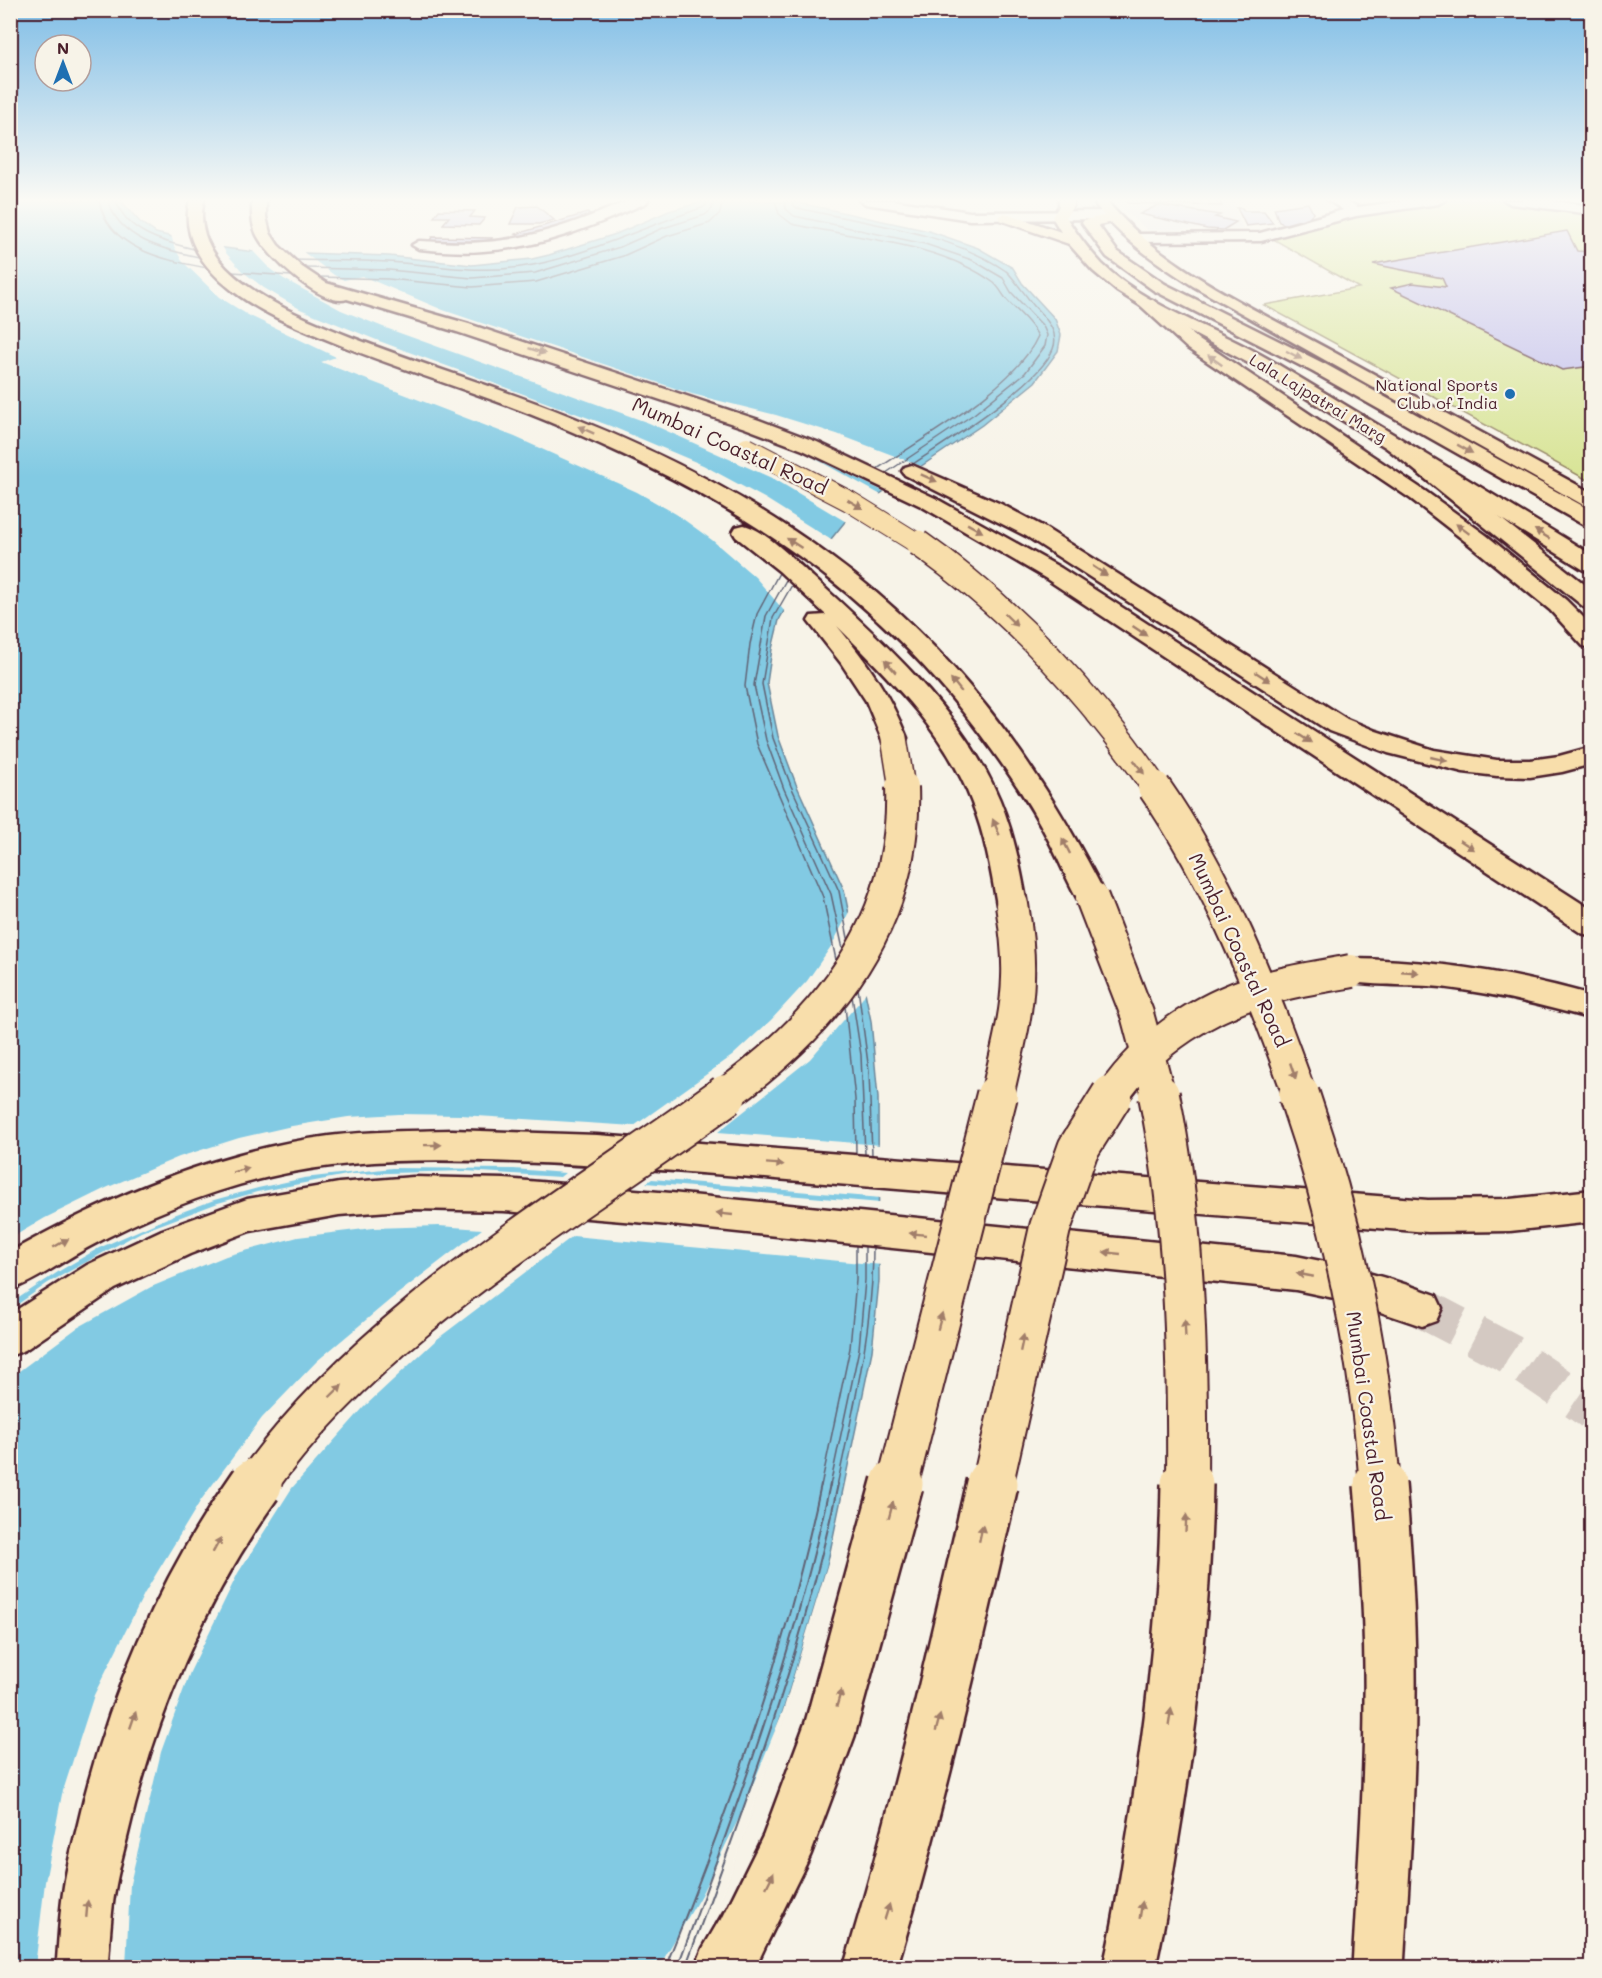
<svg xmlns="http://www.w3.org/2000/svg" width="1602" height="1978" font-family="Mali,sans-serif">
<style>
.built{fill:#e6e2e9}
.green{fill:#d8e496;stroke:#918260;stroke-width:1.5}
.water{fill:#82cae3;stroke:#6c8699;stroke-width:1.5}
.pier{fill:#f7f3e8}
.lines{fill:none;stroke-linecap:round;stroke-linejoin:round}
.shore-far1{stroke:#606375;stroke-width:1.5}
.shore{stroke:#606375;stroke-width:2}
.building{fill:#bdbaec;stroke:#4a1f2b;stroke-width:1.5}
.highway-tunnel{stroke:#d4c9c2;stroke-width:40;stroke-dasharray:40 20;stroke-linecap:butt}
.minor-casing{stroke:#4a1f2b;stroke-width:5}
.major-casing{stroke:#4a1f2b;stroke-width:5}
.highway-casing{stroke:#4a1f2b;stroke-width:5}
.minor{fill:#f7f3e8;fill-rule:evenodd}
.major{fill:#f8deab;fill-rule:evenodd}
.highway{fill:#f8deab;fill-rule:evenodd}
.highway-bridge-far4-casing{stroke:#4a1f2b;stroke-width:22;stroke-linecap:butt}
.highway-bridge-far3-casing{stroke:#4a1f2b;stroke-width:28;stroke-linecap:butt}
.highway-bridge-far2-casing{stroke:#4a1f2b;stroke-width:36;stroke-linecap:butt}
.highway-bridge-far1-casing{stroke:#4a1f2b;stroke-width:44;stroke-linecap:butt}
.highway-bridge-casing{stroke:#4a1f2b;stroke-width:56;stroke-linecap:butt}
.highway-bridge-far4{stroke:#f8deab;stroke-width:20}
.highway-bridge-far3{stroke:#f8deab;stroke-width:25}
.highway-bridge-far2{stroke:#f8deab;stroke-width:32}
.highway-bridge-far1{stroke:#f8deab;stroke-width:40}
.highway-bridge{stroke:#f8deab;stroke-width:51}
.oneway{fill:#a17e6b}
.poi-dot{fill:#1f6fb2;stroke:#f7f3e8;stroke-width:2}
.labels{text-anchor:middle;stroke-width:4.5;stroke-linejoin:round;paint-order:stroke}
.far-poi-label{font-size:16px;fill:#4a1f2b;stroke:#f7f3e8;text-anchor:end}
.far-street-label{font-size:16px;fill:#4a1f2b;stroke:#f7f3e8}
.street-label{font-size:20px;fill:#4a1f2b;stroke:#f7f3e8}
</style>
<rect width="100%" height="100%" fill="#f7f3e8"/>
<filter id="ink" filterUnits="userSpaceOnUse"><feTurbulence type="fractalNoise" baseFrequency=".0167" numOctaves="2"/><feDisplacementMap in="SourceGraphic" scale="12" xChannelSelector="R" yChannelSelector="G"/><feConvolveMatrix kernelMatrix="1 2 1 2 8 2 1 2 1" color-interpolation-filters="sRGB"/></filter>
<g filter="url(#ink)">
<!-- built -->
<path class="built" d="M1112 200H1255L1233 203 1243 229 1147 230Z"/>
<!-- green -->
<path class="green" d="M1429 200H1502L1591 213V482L1264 305 1359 288 1266 235 1330 224 1387 207Z"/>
<!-- water -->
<path class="water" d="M11 200H120L140 222 156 233 210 246 247 251 389 256 472 265 532 259 549 255 616 234 669 211 702 202 718 200 795 202 929 231 978 248 1013 268 1022 283 1055 319 1061 335 1058 351 1035 382 982 425 852 513 810 565 779 620 772 649 767 683 778 736 796 784 844 890 871 1021 878 1098 879 1281 872 1351 827 1566 783 1711 690 1967 11 1968Z"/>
<!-- pier -->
<path class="pier" d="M171 234 221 244 226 253 242 271 264 288 300 309 379 341 613 427 703 465 766 499 833 541 812 566 786 613 755 577 712 540 676 514 637 492 515 437 321 362 336 357 248 315 219 297 182 261 174 246Z
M250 248 302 251 334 275 344 280 362 276 443 310 692 394 776 415 837 434 924 467 887 493 812 457 883 496 854 515 848 523 776 480 649 423 383 327 341 310 284 279 270 269Z
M851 908 868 988 862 999 810 1059 718 1132 881 1145V1198L652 1179 646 1183 881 1203 882 1265 573 1236 436 1340 364 1407 292 1488 238 1573 190 1672 161 1752 130 1884 126 1967H35L45 1882 62 1794 94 1695 144 1594 201 1500 262 1418 317 1361 391 1299 482 1229 439 1226 373 1228 298 1237 226 1256 151 1287 77 1328 11 1377V1309L48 1283 141 1232 218 1203 257 1192 352 1174 465 1171 560 1177 565 1173 514 1169 392 1168 304 1178 258 1188 214 1200 174 1215 99 1248 61 1270 11 1303V1238L45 1218 106 1188 179 1157 239 1138 292 1126 348 1117 399 1114 461 1115 634 1126 732 1056 771 1020 807 981 832 945Z
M838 1530 830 1566 786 1712 729 1878 693 1968 659 1967 701 1895 740 1816 783 1711Z"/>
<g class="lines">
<!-- shore-far1 -->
<path class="shore-far1" d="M99 200C108 250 166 260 207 268
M108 200C118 239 164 250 199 257
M116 200C126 233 164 242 194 249
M775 200 779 214 792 224C855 238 941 243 994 283 1000 288 1003 296 1008 301 1019 313 1031 322 1038 336 1015 388 924 437 877 469
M784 200 786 209 794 216 925 244 972 260 1003 278 1011 292 1043 326 1047 335 1045 346 1025 373 974 414 886 473
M792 200 793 205 797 208C863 223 950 232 1006 271 1011 274 1028 299 1034 306 1045 318 1060 331 1053 349 1039 385 947 441 913 464
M296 260C326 261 357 260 388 262 439 265 481 275 533 265 592 253 645 226 702 208L706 205 707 200
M306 268 389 270 472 278 535 273 620 247 663 228 705 215 712 209 714 200
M232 272 292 276
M320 277 388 279 472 287 536 282 623 256 667 236 710 223 720 213 723 200
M779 573 757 614 750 644 745 686 757 744 823 897 836 960
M786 580 766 616 754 685 766 740 784 789 831 894 843 949
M792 585 773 618 762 684 773 738 791 786 839 891 848 938
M858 988 869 1071 872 1155
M852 996 861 1055 865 1154
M845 1006 855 1099 856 1154
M821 1486 850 1348 856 1280V1246
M830 1486 859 1349 865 1280V1247
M837 1486C854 1406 873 1329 873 1247"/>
<!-- shore -->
<path class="shore" d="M668 1968 669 1958C731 1804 787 1647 821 1484
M677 1968C736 1810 795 1650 830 1484
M685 1968C744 1810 803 1650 838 1484"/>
</g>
<!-- building -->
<path class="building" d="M1126 200H1219L1222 206 1127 203Z
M1308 203 1313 213 1308 218 1287 225 1279 222 1274 208Z
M1158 205 1220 215 1215 217 1236 222 1223 230 1207 229 1140 214Z
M537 206 554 220 539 224H510L518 207Z
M1237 208H1242L1244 211H1264L1273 223 1246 226Z
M439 210 475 211 470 217 485 218 479 225 443 224 449 217H434Z
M587 213 598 217 528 239 516 234Z
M1567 231 1577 251 1592 252V366L1562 370 1391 288 1413 283 1446 287 1442 278 1373 264Z
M432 237 492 238 488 245H427Z"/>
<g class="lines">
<!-- highway-tunnel -->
<path class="highway-tunnel" d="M1422 1308 1510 1354 1592 1410"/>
<!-- minor casing -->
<g class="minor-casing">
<path id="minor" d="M630 200H648L646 203C594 226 541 248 483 251 462 253 440 251 419 249L412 245 419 241C441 242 462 244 484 242 535 239 583 220 630 200Z
M859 200H892L970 212 1110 211 1117 215 1110 219 970 220 866 204Z
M1328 200H1345L1358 207 1411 200H1445L1438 204 1356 216 1261 241 1137 242 1130 238 1137 234 1260 233 1343 210Z
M1504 200H1543L1592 206V214L1511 204Z"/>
</g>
<!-- major casing -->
<g class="major-casing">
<path id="major" d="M1059 200H1073V206L1066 217C1077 234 1088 249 1102 264 1149 309 1217 328 1272 361 1379 425 1485 490 1592 555V572L1584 570 1256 367 1143 307 1117 291 1093 271 1069 244 1000 220 998 217 1005 213 1061 232 1052 217 1059 206Z
M1092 200H1106C1162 268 1251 307 1328 349 1416 397 1504 445 1592 493V508L1585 506 1193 286C1155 262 1118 237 1092 200Z"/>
</g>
<!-- highway casing -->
<g class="highway-casing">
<path id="highway" d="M190 200H204C195 236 218 265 246 285 272 304 302 317 331 329 387 352 444 370 500 390 617 431 731 483 831 557 954 647 1039 763 1107 898L1103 905 1092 908 1081 905C1069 885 1060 862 1049 841 1033 809 1013 779 992 750 875 586 730 497 547 421 475 391 400 370 328 340 296 327 261 313 233 291 204 269 180 237 190 200Z
M252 200H266V217L270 233 278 245 302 267 326 283 469 324 759 420 817 442 935 498 1061 568 1592 910V936L1581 933 1045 578 921 506 803 450 745 428 457 332 347 299C323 308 265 255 256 233 251 222 252 211 252 200Z
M1113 214 1120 218 1118 221 1098 225 1117 251 1165 284 1325 364 1592 511V526L1584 525 1313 372 1153 290 1107 257 1082 223 1084 220Z
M1147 298 1153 300 1199 340 1425 491 1486 535 1566 600 1592 626V648L1583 646 1550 610 1470 545 1411 499 1187 348 1141 306 1139 303Z
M1394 438 1401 440 1592 590V609L1584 607 1387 448 1384 444 1387 440Z
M912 465 1001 504 1042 526 1347 719 1376 731 1434 750 1497 760H1530L1559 756 1592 747V764L1562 772 1530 777 1497 776 1463 772 1388 753 1329 731 1026 536 905 475 902 471 905 467Z
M744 525C767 531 795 561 813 577 879 638 954 704 994 787 1012 824 1020 865 1027 905L1023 912 1012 915 1001 912 997 905C991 870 985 835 972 803 946 733 888 677 837 626 868 663 889 693 907 738L904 744 894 746 884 744 866 701 841 663 808 621 811 616 826 615 779 571 736 537 733 532 736 527Z
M1351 959C1433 960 1512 972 1592 995V1019C1542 1005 1492 993 1441 987 1411 984 1367 987 1339 979L1335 971 1339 963Z
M452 1130 597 1135 1428 1200 1510 1199 1592 1190V1222L1510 1231 1428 1232C1211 1215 993 1197 776 1179 689 1172 602 1165 515 1162 432 1159 350 1158 269 1177 206 1192 144 1217 87 1248 61 1262 38 1280 10 1290V1252C110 1196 215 1151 329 1136 370 1131 411 1131 452 1130Z
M413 1177 504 1179 671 1193 1296 1256C1344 1265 1390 1278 1436 1295L1442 1308 1436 1321 1422 1326 1348 1301 1296 1290 671 1225 504 1211 413 1209 339 1215 250 1231 190 1254 115 1289 25 1350 10 1356V1314L87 1265 162 1230 247 1199 339 1183Z
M744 1904 764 1912 772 1932 755 1968H695L703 1948 724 1912Z"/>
</g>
<!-- minor -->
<use href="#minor" class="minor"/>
<!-- major -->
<use href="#major" class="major"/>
<!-- highway -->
<use href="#highway" class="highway"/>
<!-- highway-bridge-far4 casing -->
<g class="highway-bridge-far4-casing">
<path id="highway-bridge-far4" d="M747 448 849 501 920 545"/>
</g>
<!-- highway-bridge-far3 casing -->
<g class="highway-bridge-far3-casing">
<path id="highway-bridge-far3" d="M918 543C1010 607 1092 696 1155 788
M894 738 902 788"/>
</g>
<!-- highway-bridge-far2 casing -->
<g class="highway-bridge-far2-casing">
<path id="highway-bridge-far2" d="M1154 787C1219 880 1262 989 1300 1096
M1092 898 1137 1014 1159 1096
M724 1096C829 1021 907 921 902 787
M997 1096C1005 1058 1017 1018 1018 978 1019 954 1016 929 1012 905
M1112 1096C1149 1041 1210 1002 1275 986 1300 979 1326 976 1351 971"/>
</g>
<!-- highway-bridge-far1 casing -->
<g class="highway-bridge-far1-casing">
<path id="highway-bridge-far1" d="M1159 1095C1185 1220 1188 1359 1187 1486
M1299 1095C1342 1220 1370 1354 1380 1486
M255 1486C372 1321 565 1212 726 1095
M897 1486 997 1095
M992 1486 1050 1228 1078 1149 1112 1095"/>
</g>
<!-- highway-bridge casing -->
<g class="highway-bridge-casing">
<path id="highway-bridge" d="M744 1932 787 1845 830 1729 897 1484
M82 1968C84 1942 85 1916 89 1891 92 1871 97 1852 102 1833 130 1709 182 1588 256 1484
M870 1968C918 1809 955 1647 992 1484
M1129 1968C1139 1927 1145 1884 1152 1842 1172 1724 1185 1605 1187 1484
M1378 1968C1383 1878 1390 1789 1390 1699 1391 1627 1386 1556 1380 1484"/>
</g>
<!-- highway-bridge-far4 -->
<use href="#highway-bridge-far4" class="highway-bridge-far4"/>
<!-- highway-bridge-far3 -->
<use href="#highway-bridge-far3" class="highway-bridge-far3"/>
<!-- highway-bridge-far2 -->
<use href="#highway-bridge-far2" class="highway-bridge-far2"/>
<!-- highway-bridge-far1 -->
<use href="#highway-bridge-far1" class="highway-bridge-far1"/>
<!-- highway-bridge -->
<use href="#highway-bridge" class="highway-bridge"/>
</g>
<!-- one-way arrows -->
<defs><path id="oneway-solid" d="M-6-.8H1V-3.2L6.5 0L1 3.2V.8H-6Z" transform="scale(1.5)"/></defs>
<g class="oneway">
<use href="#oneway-solid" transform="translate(537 351) rotate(18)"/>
<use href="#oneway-solid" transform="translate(1294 355) rotate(28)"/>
<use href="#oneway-solid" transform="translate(1215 360) rotate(-144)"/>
<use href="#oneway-solid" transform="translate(586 430) rotate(-156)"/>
<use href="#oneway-solid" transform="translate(1465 449) rotate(29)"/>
<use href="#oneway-solid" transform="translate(929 478) rotate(24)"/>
<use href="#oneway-solid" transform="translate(855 504) rotate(30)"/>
<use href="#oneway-solid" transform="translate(975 528) rotate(29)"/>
<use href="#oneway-solid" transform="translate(1463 529) rotate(-143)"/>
<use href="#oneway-solid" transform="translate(1542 534) rotate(-149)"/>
<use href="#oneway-solid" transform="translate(794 543) rotate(-147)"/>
<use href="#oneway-solid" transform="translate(1100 571) rotate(33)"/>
<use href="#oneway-solid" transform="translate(1011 620) rotate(44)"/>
<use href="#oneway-solid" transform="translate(1140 631) rotate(34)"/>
<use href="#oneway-solid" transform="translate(890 666) rotate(-131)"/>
<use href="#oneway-solid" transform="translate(1263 677) rotate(33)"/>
<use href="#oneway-solid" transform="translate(956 685) rotate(-129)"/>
<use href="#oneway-solid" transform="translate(1304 738) rotate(33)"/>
<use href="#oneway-solid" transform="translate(1439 759) rotate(13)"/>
<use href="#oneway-solid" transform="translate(1139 767) rotate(53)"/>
<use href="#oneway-solid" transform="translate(996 827) rotate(-113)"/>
<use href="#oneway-solid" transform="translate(1467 845) rotate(33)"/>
<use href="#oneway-solid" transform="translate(1066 846) rotate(-117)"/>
<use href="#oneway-solid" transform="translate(1410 972) rotate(5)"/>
<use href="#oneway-solid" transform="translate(1293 1071) rotate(71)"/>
<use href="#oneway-solid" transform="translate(433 1145) rotate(-1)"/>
<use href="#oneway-solid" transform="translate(775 1164) rotate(4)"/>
<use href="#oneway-solid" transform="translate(241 1170) rotate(-15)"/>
<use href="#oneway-solid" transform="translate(724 1214) rotate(-174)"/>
<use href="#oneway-solid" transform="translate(918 1234) rotate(-174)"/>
<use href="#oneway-solid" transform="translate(61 1243) rotate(-30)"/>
<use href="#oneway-solid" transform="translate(1112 1253) rotate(-174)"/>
<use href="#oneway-solid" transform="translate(1305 1275) rotate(-169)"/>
<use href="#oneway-solid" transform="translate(940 1321) rotate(-75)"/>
<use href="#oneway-solid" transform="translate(1185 1328) rotate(-93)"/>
<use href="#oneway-solid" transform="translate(1022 1343) rotate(-78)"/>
<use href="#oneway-solid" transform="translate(336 1391) rotate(-44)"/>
<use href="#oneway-solid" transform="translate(891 1510) rotate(-75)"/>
<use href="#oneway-solid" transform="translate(1186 1523) rotate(-87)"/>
<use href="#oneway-solid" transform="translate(981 1533) rotate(-78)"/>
<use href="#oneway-solid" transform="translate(217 1545) rotate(-61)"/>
<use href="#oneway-solid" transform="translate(839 1698) rotate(-74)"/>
<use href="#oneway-solid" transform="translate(1170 1717) rotate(-81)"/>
<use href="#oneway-solid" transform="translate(133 1720) rotate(-71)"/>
<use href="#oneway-solid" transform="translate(938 1723) rotate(-75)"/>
<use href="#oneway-solid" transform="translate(770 1880) rotate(-64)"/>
<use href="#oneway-solid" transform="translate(87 1909) rotate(-85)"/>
<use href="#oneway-solid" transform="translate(1141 1910) rotate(-81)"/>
<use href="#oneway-solid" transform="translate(887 1912) rotate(-73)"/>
</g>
</g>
<!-- sky -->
<linearGradient id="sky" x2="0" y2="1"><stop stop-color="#7fbde6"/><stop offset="0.42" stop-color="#fbfaf5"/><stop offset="1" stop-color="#fbfaf5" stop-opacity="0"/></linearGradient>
<rect width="1602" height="477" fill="url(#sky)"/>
<!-- markers -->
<circle class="poi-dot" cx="1510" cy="394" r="6"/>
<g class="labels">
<!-- far-poi labels -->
<g class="far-poi-label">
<text x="1498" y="391">National Sports<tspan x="1498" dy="18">Club of India</tspan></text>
</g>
<!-- far-street labels -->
<g class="far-street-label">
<text transform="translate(1318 398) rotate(31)" y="6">Lala Lajpatrai Marg</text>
</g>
<!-- street labels -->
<g class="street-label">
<text transform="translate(730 446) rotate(24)" y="7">Mumbai Coastal Road</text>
<text transform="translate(1239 950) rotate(65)" y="7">Mumbai Coastal Road</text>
<text transform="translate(1368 1416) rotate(82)" y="7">Mumbai Coastal Road</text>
</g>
</g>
<!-- margin -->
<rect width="1602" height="1978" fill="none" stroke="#f7f3e8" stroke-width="36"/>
<rect x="18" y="18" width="1566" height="1942" fill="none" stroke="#4a1f2b" stroke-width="2" filter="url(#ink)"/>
<!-- north arrow -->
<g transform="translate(63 63)"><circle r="28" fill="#f7f3e8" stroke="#b29e9c" stroke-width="1.5"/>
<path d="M0-4.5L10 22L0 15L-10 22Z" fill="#1f6fb2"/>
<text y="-9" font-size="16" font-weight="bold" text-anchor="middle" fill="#4a1f2b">N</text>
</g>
</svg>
